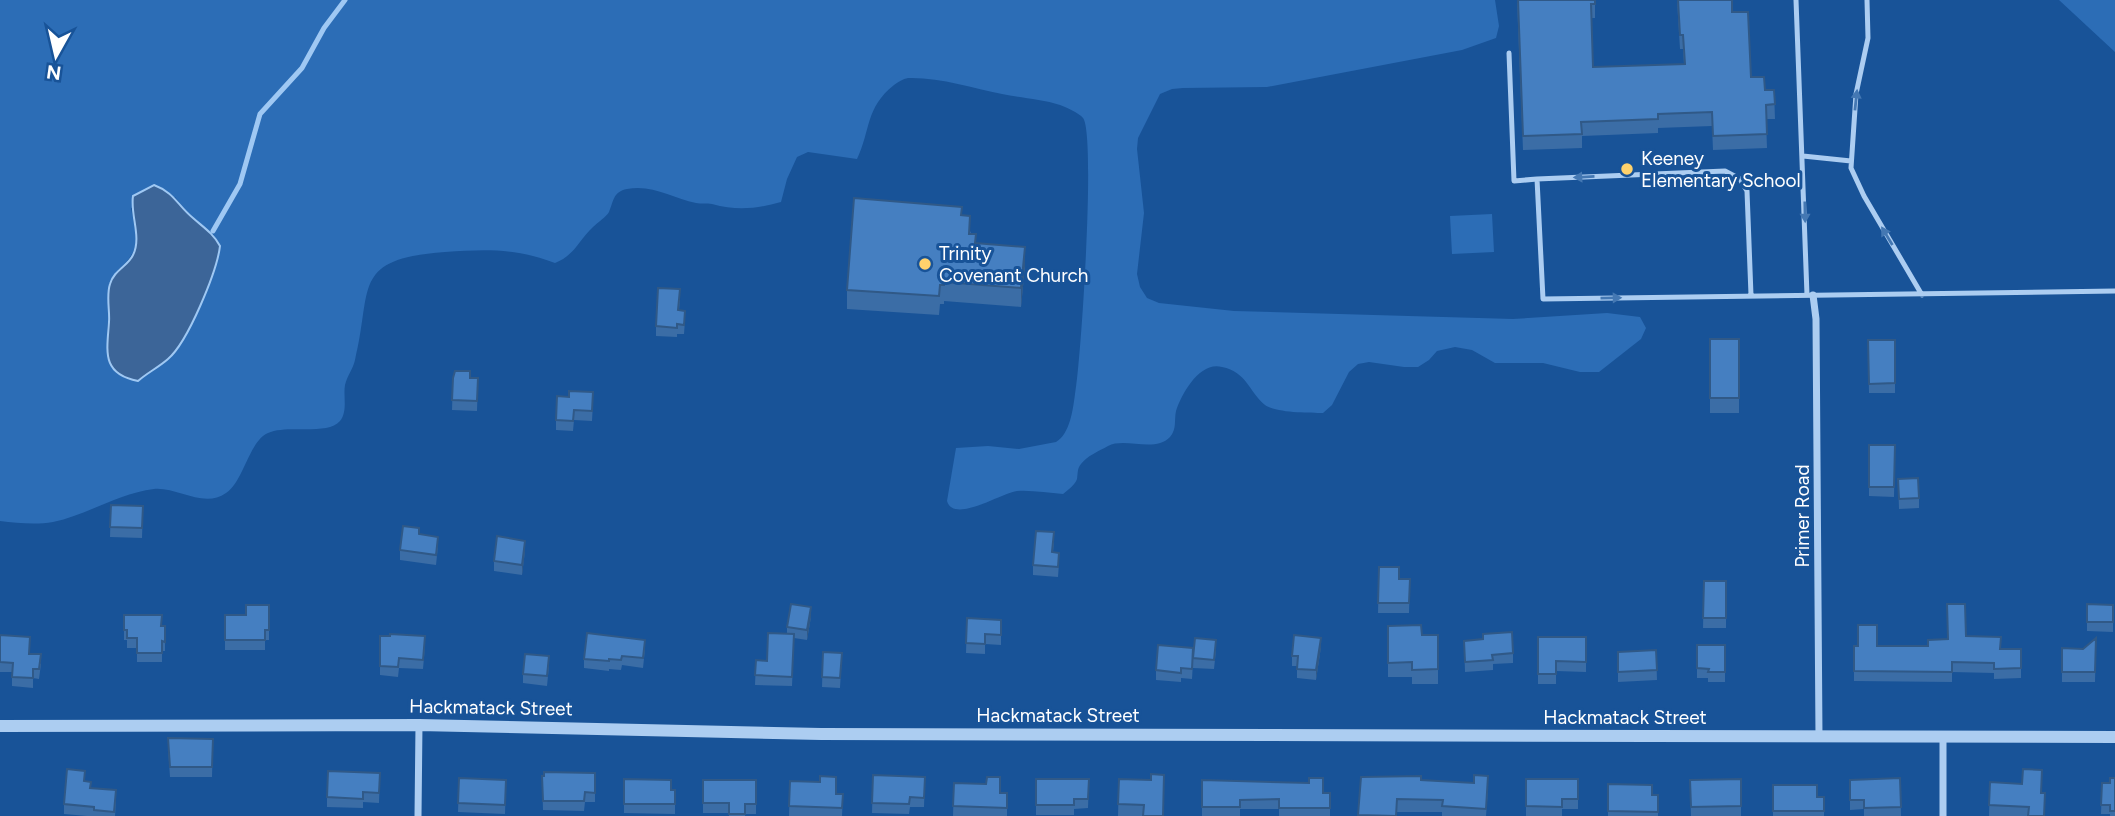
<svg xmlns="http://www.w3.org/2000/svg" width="2115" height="816" font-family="Figtree,sans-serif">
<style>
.green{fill:#2c6db6;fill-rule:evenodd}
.water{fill:#3c6598;stroke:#9fc8f3;stroke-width:2}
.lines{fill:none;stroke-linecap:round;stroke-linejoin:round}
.stream{stroke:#9fc8f3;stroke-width:5}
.service{stroke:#accdf1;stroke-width:5}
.minor{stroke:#accdf1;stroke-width:7}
.tertiary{stroke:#accdf1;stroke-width:12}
.wall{fill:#3b6da6}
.shaded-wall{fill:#305987}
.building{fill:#457fc1;stroke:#305987;stroke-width:2}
.oneway{fill:#4478b3}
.poi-dot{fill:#ffd26c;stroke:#185398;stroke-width:2.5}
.labels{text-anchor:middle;stroke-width:6;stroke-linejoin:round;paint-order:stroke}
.poi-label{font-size:19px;fill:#fff;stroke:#185398;text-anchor:start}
.street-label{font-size:19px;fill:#fff;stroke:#185398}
</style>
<rect width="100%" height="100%" fill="#185398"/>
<!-- green -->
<path class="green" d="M0 0H1495L1499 26 1496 38 1462 50 1267 87 1183 88 1172 89 1160 94 1138 138 1137 149 1144 213 1137 274 1140 287 1147 298 1159 303 1234 311 1513 319 1607 313 1640 317 1646 328 1641 339 1599 372H1580L1543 363H1495L1472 350 1455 347 1437 351 1429 360 1418 367H1404L1369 362 1358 364 1349 372 1332 405 1323 413C1309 413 1276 413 1265 405 1249 392 1247 372 1222 367 1200 361 1182 393 1176 411 1174 420 1177 429 1170 437 1155 453 1125 437 1108 446 1099 451 1087 456 1081 464 1077 469 1078 473 1077 479 1075 485 1068 490 1063 494 1048 493 1032 490 1017 491 1001 493 954 524 947 501L956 448 988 446 1019 449 1056 442C1070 434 1073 409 1075 394 1081 362 1096 134 1083 118 1079 113 1066 107 1060 105 1042 99 1021 98 1002 94 973 88 939 77 908 78 903 79 898 82 894 85 865 108 871 130 857 159L808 152 797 157 787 179 781 202C756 209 737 211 712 204 707 203 701 204 696 203 673 198 652 184 627 189 613 192 614 200 609 212 606 217 598 222 593 227 579 240 575 255 555 263 516 248 486 249 445 252 350 259 373 288 355 360 353 369 347 376 345 385 343 396 348 411 340 421 327 436 287 424 268 433 249 441 244 481 226 493 204 509 178 487 154 489 119 493 87 515 53 522 36 525 17 523 0 521ZM175 197 190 216 214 235 169 359 138 381C88 372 112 305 118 270 143 248 136 238 131 208Z
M2059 0H2115V52Z
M1492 214 1494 252 1452 254 1450 216Z"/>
<!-- water -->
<path class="water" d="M154 185C175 193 177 205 193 218 203 227 213 233 220 246 217 271 188 342 168 359 159 367 147 373 138 381 101 374 107 351 109 322 110 311 106 296 110 284 114 270 128 266 133 255 142 237 130 215 133 196Z"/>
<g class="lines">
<!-- stream -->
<path class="stream" d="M213 231 240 184 260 114 302 68 324 28 345 0"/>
<!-- service -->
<path class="service" d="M1796 0 1807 295
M1867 0 1868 38 1856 94 1851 168 1864 196 1922 295
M1509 53 1514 181 1537 179
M1803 156 1851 161
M1751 295 1747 191 1740 179 1725 171 1537 179 1543 299 2115 291"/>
<!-- minor -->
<path class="minor" d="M1813 295 1816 319 1819 737
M418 816 419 725
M1943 816V738"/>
<!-- tertiary -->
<path class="tertiary" d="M0 726 419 725 821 734 2115 737"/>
</g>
<!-- wall -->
<path class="wall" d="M1517 0H1595V18H1591L1593 67 1684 64 1683 49H1680L1677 0H1732V12L1751 77 1765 90H1774L1775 119H1766L1767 148 1713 150 1712 126 1658 128V133L1582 136V148L1523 150Z
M962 215 976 243 1025 266 1021 307 944 301V304H940L939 315 847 309V290Z
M680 299 679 310 685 321 684 334H677V337L656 336V326Z
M1710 339H1739V413H1710Z
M1868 340H1895V393H1869Z
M453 378H478L477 411 452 410Z
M569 397 593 402 592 421 574 420 573 431 556 430V420Z
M1869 445H1895L1894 497 1869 496Z
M1898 479 1919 498V508L1899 509Z
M111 505 143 506 142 538 110 537Z
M419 534 438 546 436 565 400 560V550Z
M1054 542 1053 552 1059 563 1058 577 1033 575V565Z
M525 551 522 575 494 571V561Z
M1379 567 1399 579H1410L1409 613H1378Z
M1704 581H1726V628H1703Z
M2087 604 2113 605V632L2087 631Z
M269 605V640H265V650H225V615H246Z
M124 615 162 626 165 636V651H162V662H137V648H127V640H124Z
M811 617 807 640 794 638 792 686 755 685 756 660 767 661 787 634V627Z
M967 618 1001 620V645L985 644V654L966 653Z
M1388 626 1422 635H1438V684H1412V677H1388Z
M0 635 29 654 41 664 39 679 33 678V688L12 686V672H0Z
M380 636H390L425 646 423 669 399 668 398 677 380 675Z
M1966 636 2001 649H2021V678L1994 679V673L1952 672V682L1854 681V646H1928L1948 639Z
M1538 637H1586V672L1556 671V684H1538Z
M2096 638 2095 682H2062V648L2083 649Z
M1464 641 1513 653V663L1493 664V670L1465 672Z
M1697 645H1725V682H1708V678H1697Z
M1321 647 1316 680 1297 678V666H1292V656Z
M645 649 643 668 622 665 621 670 609 669V671L584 668V659Z
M1216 650 1214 669 1193 668V662L1192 679 1181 678V682L1156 680V670Z
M1656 650 1657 680 1618 682V652Z
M823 652 842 653 840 688 822 687Z
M549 666 547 686 523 683V674Z
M213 739 212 777H170L168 748Z
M380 773 379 803 363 802V808L327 807V797Z
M595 773V802H585L584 811 543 810 542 776Z
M873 775 925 777 924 807H910L909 814 872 813Z
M1361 777 1421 780 1488 789 1486 816H1442V812H1397V816H1358Z
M459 778 506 780 505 814 458 812Z
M1900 778 1901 816H1864V809L1850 810V780Z
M2115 778V816H2110V814H2101L2102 783H2110Z
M624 779 671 790H675V814L624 813Z
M1036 779H1089L1088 808 1074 809V815H1036Z
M1119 779 1164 789 1163 816H1118Z
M1526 779H1578V809H1562V816H1526Z
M1741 779V816H1691L1690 780Z
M703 780H756V814H745V816H729V813H703Z
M1202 780 1330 793V816H1279V809H1240V816H1202Z
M85 781 91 788 116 800 115 816H87L64 814V804Z
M790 781 836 794H843L842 816H789Z
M1990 782 2042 793 2045 816H1989Z
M954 783 1000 793H1007V816H953Z
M1608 784 1652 795H1658V816H1608Z
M1773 785 1817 797H1824V816H1773Z"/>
<!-- shaded-wall -->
<path class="shaded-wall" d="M1025 247V266L1021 307V288Z
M525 541V551L522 575V565Z
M811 607V617L807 640V630Z
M1321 638V647L1316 680V670Z"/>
<!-- building -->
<path class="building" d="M1518 0H1595V4H1591L1593 67 1685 64 1683 35H1680L1678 0H1732V12H1748L1751 77H1764L1765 90H1774L1775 104 1766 105 1767 134 1713 136 1712 112 1658 114V119L1581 122 1582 134 1523 136Z
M854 198 962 207 961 215 970 216 969 234H976L975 243 1025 247 1021 288 944 282V285H940L939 296 847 290Z
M658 288 680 289 678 310 685 311 684 325 677 324V328L656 326Z
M1710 339H1739V398H1710Z
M1868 340H1895V383L1869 384Z
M455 371H470V378H478L477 401 452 400 453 378Z
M569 391 593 392 592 411 574 410 573 421 556 420 557 396 569 397Z
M1869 445H1895L1894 487H1869Z
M1918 478 1919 498 1899 499 1898 479Z
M111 505 143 506 142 528 110 527Z
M403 526 419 528V534L438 537 436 555 400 550Z
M1036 531 1054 532 1052 552 1059 553 1058 567 1033 565Z
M497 536 525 541 522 565 494 561Z
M1379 567H1399V579H1410L1409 603H1378Z
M1704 581H1726V618H1703Z
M791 604 811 607 807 630 787 627Z
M1947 604H1965L1966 636 2001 637 2000 649H2021V668L1994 669V663L1952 662V672L1854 671V646H1858V625H1877V646H1928V640L1948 639Z
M2087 604 2113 605V622H2087Z
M246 605H269V630H265V640H225V615H246Z
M124 615H162L161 626H165V642L162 641V653H137V638H127V630H124Z
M967 618 1001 620V635L985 634V644L966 643Z
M1421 625 1422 635H1438V669L1412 670V662L1388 663V626Z
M1512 632 1513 653 1492 655 1493 660 1465 662 1464 641 1483 639V634Z
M587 633 645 640 643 658 622 656 621 660 609 659V661L584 659Z
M768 633 794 634 792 677 755 675 756 660 767 661Z
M390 634 425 636 423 660 399 658 398 667 380 666V636H390Z
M0 635 30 637 29 654H41L39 669H33V678L12 677 13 663 0 662Z
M1294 635 1321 638 1316 670 1297 669 1298 656H1292Z
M1538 637H1586V662L1556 661V674H1538Z
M1195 638 1216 640 1214 660 1193 658Z
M2096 638 2095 672H2062V648L2083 649Z
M1158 645 1193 648 1192 669 1181 668V673L1156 670Z
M1697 645H1725V672H1708L1709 669 1697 668Z
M1656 650 1657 670 1618 672V652Z
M823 652 842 653 840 678 822 677Z
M525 654 549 656 547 676 523 674Z
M168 738 213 739 212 767H170Z
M67 769 85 771 84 781 91 782 90 788 116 790 114 812 94 810V807L64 804Z
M2023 769 2042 770 2041 793H2045L2044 816H2028L2029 807 1989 805 1990 782 2022 784Z
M328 771 380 773 379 793 363 792V799L327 797Z
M544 772 595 773V793L585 792 584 801H543L542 776H544Z
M1151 774 1164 775 1163 816H1143L1144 805 1118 804 1119 779 1151 780Z
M873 775 925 777 924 798 910 797 909 804 872 803Z
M1474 775 1488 776 1486 809 1442 806 1443 800 1397 799 1396 816 1358 815 1361 777 1421 776V780L1474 783Z
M820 776 836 777V794H843L842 808 789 806 790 781 820 782Z
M987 777H1000V793H1007V808L953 806 954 783 986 784Z
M459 778 506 780 505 805 458 803Z
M1309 778H1323V793H1330V808H1279V799L1240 800V807H1202V780L1309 783Z
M1900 778 1901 807 1864 808V800H1850V780Z
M2110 778H2115V811H2110V805H2101L2102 783H2110Z
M624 779 671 780V790H675V804H624Z
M1036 779H1089L1088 799H1074V805H1036Z
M1526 779H1578V799H1562V807L1526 806Z
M1741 779V806L1691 807 1690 780Z
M703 780H756V804H745V814H729V803H703Z
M1608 784 1652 785V795H1658V812L1608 811Z
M1773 785H1817V797H1824V811H1773Z"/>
<!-- one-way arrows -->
<defs><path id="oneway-solid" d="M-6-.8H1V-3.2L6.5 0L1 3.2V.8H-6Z" transform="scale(1.75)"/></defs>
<g class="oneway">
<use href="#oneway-solid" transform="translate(1856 100) rotate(-84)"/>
<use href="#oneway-solid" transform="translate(1584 177) rotate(177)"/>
<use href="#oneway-solid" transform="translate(1805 212) rotate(89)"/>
<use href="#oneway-solid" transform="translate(1887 236) rotate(-121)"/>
<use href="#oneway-solid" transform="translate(1611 298) rotate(-1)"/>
</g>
<!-- markers -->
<g class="poi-dot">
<circle cx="1627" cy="169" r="7"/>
<circle cx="925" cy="264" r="7"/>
</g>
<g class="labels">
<!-- poi labels -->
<g class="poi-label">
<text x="1641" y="165">Keeney<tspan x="1641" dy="22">Elementary School</tspan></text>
<text x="939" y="260">Trinity<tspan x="939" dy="22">Covenant Church</tspan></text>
</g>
<!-- street labels -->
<g class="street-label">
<text transform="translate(1802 516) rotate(-90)" y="7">Primer Road</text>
<text transform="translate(491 707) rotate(1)" y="7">Hackmatack Street</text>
<text x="1058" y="722">Hackmatack Street</text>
<text x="1625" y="724">Hackmatack Street</text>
</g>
</g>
<!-- north arrow -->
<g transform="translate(56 56) rotate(188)" stroke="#185398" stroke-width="5" paint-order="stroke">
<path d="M0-5L12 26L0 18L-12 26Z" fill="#ffffff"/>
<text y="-10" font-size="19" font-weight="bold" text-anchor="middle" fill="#ffffff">N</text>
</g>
</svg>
